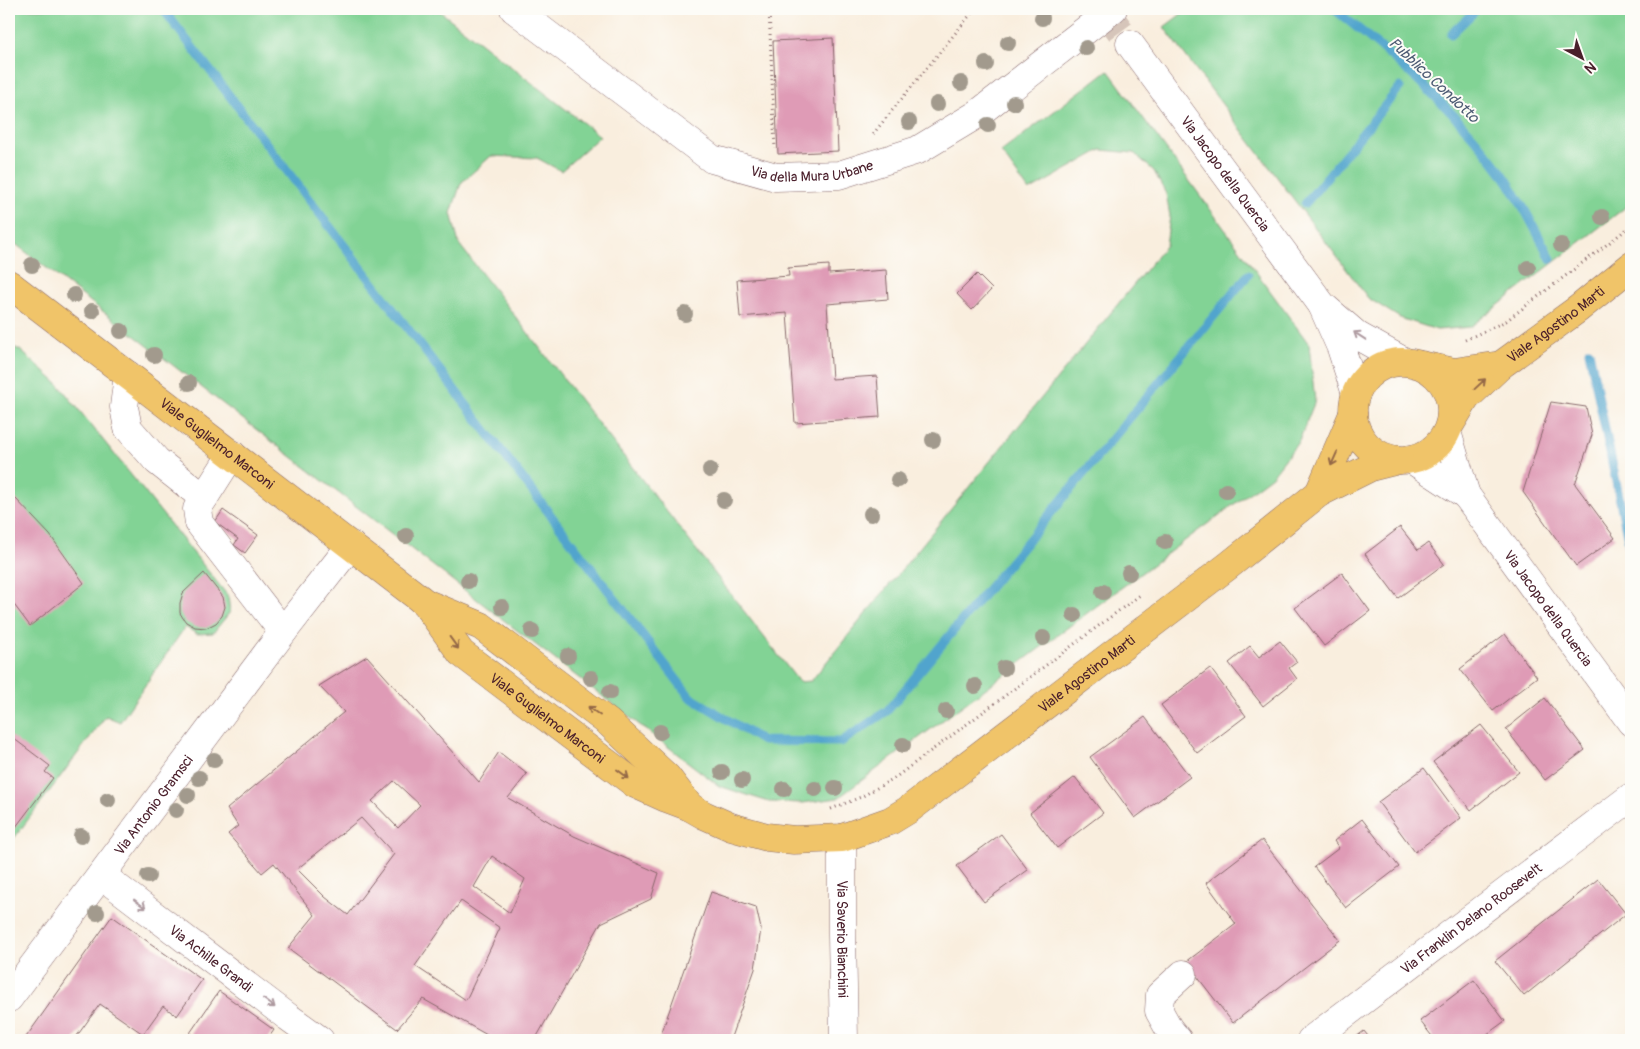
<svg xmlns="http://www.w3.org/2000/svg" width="1640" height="1049" font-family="Pangolin,sans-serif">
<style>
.green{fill:#82d395;stroke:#667960}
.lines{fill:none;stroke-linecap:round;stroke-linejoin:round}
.stream{stroke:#51a4cd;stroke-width:9}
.building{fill:#df9bb6;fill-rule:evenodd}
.minor-tunnel{stroke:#d6c5ba;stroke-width:28;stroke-dasharray:28 14;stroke-linecap:butt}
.minor-casing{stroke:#87676a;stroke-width:29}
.major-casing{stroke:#87676a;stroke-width:29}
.path{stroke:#87676a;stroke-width:3;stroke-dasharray:1 4;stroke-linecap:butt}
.minor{stroke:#fff;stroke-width:28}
.major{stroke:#f0c469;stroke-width:28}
.tree{fill:#a29a8d}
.oneway{stroke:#ae9aa0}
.oneway2{stroke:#956947}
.labels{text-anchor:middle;stroke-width:4;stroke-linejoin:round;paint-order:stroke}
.street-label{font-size:14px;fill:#4a1f2b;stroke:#fdfcf7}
.water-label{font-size:15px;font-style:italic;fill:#4d5b74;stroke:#fdfcf7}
</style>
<rect width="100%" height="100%" fill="#fdfcf7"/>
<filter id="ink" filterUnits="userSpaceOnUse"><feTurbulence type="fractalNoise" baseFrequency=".02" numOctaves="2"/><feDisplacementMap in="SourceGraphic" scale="10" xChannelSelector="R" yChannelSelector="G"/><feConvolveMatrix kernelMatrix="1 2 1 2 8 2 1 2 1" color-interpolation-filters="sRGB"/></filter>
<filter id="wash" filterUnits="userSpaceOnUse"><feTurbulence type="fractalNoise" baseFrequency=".0096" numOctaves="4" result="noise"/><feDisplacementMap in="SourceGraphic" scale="20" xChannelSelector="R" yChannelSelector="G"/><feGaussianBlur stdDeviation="1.12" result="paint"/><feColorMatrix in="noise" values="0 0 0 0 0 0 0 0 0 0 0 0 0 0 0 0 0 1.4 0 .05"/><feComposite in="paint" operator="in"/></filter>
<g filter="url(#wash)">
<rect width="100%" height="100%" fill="#f9eede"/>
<!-- green -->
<path class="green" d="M9 9H437L600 136 561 171 537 158 491 156 461 183 451 213 459 244 799 682 811 681 1166 245 1170 216 1166 194 1154 171 1134 153 1101 150 1029 191 1001 152 1108 70 1309 344 1315 401 1299 441 1272 476 838 798 803 803 769 802 719 786 9 239Z
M1188 9H1631V203L1470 327 1437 330 1400 318 1368 298 1164 27Z
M9 345 20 350 59 385 228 596 230 612 213 633 197 634 185 627 120 722 106 716 9 845Z"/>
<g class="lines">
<!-- stream -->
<path class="stream" d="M163 9 690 697 763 741 841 742 887 711 1248 275
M1334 9C1394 57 1454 108 1500 170 1520 197 1535 230 1551 259
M1451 34 1477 9
M1305 204 1400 87
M1589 351 1631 554"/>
</g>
<g id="blocks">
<!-- building -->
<path class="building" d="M833 38 838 151 778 154 773 41Z
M829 265V274L886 270 888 299 827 304 832 379 877 376 880 417 795 423 787 313 740 317 737 280 789 276 788 268Z
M977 274 992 289 972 310 957 294Z
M1551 402 1586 407 1592 435 1575 484 1615 538 1576 566 1523 492Z
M9 494 16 499 50 535 84 583 30 626 9 598Z
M223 510 258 535 245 553 234 545 238 539 215 522Z
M1400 527 1418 550 1428 543 1444 564 1398 598 1365 554Z
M204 573 223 597 225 607 222 616 216 623 206 628 195 627 186 622 183 618 180 613V603L183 593Z
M1342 573 1370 611 1324 646 1295 608Z
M1505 634 1537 677 1493 711 1460 669Z
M1280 641 1297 662 1289 668 1297 679 1263 706 1229 663 1250 646 1259 657Z
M367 656 479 782 499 752 527 774 508 798 574 836 659 873 651 899 601 923 535 1040H496L423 999 397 1029 288 948 315 915 274 863 262 873 228 834 238 826 227 809 344 712 319 686ZM394 781 420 805 398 828 372 801ZM361 818 394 854 348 915 325 897 297 869ZM492 856 525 879 510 913 474 887ZM461 901 500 928 466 1000 415 966Z
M1210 668 1246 716 1197 753 1161 705Z
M1545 698 1585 750 1545 780 1506 729Z
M1145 717 1190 777 1135 818 1090 757Z
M1481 725 1519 772 1471 810 1433 762Z
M9 735 50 766 45 772 53 778 9 836Z
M1424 768 1461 818 1415 852 1378 802Z
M1075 777 1103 813 1057 848 1030 813Z
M1362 819 1399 867 1346 908 1314 867 1339 848 1334 841Z
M1001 834 1028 870 984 902 957 866Z
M1262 840 1340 940 1233 1023 1186 962 1236 924 1206 883Z
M1598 879 1626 914 1524 996 1495 961Z
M711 892 756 907 761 929 755 969 730 1040H659Z
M112 916 202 980 177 1016 163 1006 143 1034 100 1004 74 1040H24Z
M1474 980 1505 1021 1479 1040H1435L1420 1021Z
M219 991 274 1030 267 1040H200L190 1033Z
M1364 1031 1371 1040H1352Z"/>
</g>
</g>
<g filter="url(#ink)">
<use href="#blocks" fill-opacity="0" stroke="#87676a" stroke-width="1"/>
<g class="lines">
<!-- minor-tunnel -->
<path class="minor-tunnel" d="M1104 9 1130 44"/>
<!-- minor casing -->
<g class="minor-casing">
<g id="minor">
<path id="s1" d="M514 9 712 159 776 177 839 175 918 150 976 115 1113 9"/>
<path id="s2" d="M1130 44 1322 305"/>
<path d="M128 375 124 407 128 428 157 461 204 498"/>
<path d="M1356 394 1341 348 1322 305 1358 336 1403 361"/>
<path d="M232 454 197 509 199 523 283 632"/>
<path d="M1411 459 1466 495 1447 432"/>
<path id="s3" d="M1466 495 1631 722"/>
<path id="s4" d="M842 838V935L844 1040"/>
<path id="s5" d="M101 875 288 1017 320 1040"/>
<path id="s6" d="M9 998 283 632 351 545"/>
<path d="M1178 1040 1169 1029 1159 1011 1160 995 1183 974"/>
<path id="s7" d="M1311 1040 1631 797"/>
</g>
</g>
<!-- major casing -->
<g class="major-casing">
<g id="major">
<path id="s8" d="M9 284 419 598 425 603 461 653 635 784 666 798 690 807 704 815 731 827 767 837 794 840 842 838 890 821 908 810 1228 566 1319 493"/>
<circle cx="1402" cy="411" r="49"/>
<path d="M1421 365 1454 372 1501 365 1466 398 1451 423"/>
<path id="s9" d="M1501 365 1578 309 1631 266"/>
<path d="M1353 414 1319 493 1371 467 1399 460"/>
<path d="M425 603 481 626 609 723 667 777 690 807"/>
</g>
</g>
<!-- path -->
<path class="path" d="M769 9 775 149
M873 134 975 9
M1465 340 1506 321 1631 226
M831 809 861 797 896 777 1140 595"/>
<!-- minor -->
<use href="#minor" class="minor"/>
<!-- major -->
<use href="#major" class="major"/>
</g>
<!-- trees -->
<g class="tree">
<circle cx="1042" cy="18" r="8"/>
<circle cx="1008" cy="43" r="8"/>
<circle cx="1086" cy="48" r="8"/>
<circle cx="986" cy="64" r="8"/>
<circle cx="961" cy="83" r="8"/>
<circle cx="1014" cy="103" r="8"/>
<circle cx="937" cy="104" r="8"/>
<circle cx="909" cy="122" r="8"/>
<circle cx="988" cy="125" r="8"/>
<circle cx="1602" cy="217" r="8"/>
<circle cx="1561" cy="245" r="8"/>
<circle cx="32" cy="265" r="8"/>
<circle cx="1528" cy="268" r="8"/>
<circle cx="74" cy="295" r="8"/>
<circle cx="92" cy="311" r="8"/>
<circle cx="685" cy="314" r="8"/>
<circle cx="121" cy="331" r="8"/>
<circle cx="154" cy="355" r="8"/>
<circle cx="189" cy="383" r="8"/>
<circle cx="933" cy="440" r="8"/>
<circle cx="710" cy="470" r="8"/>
<circle cx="898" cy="480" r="8"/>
<circle cx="1226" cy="491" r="8"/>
<circle cx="724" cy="500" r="8"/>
<circle cx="871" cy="514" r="8"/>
<circle cx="406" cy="536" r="8"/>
<circle cx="1165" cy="542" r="8"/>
<circle cx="1129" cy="573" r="8"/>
<circle cx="468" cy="581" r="8"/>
<circle cx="1103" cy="592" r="8"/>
<circle cx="502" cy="607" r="8"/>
<circle cx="1074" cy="615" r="8"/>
<circle cx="532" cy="631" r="8"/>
<circle cx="1043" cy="638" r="8"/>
<circle cx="568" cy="656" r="8"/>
<circle cx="1004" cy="668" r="8"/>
<circle cx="591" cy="678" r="8"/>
<circle cx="975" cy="686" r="8"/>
<circle cx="610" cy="692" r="8"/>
<circle cx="946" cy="711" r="8"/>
<circle cx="660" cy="732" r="8"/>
<circle cx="903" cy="745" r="8"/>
<circle cx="214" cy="760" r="8"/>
<circle cx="722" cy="772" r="8"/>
<circle cx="199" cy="778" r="8"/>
<circle cx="742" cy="780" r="8"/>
<circle cx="835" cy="788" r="8"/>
<circle cx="784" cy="789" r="8"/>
<circle cx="815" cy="789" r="8"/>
<circle cx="188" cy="795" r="8"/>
<circle cx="108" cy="800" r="8"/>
<circle cx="176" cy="810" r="8"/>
<circle cx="81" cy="836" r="8"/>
<circle cx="148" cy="876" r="8"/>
<circle cx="97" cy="913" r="8"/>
</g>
<!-- one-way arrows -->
<defs><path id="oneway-shaft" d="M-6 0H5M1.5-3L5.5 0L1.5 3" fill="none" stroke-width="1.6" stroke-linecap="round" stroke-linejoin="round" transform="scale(1.25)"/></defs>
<g class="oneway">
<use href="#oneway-shaft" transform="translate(1360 336) rotate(-147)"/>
<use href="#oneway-shaft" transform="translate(140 904) rotate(37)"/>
<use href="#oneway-shaft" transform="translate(269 1003) rotate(37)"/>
</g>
<g class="oneway2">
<use href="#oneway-shaft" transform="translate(1480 384) rotate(-43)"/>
<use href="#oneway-shaft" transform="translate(1334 459) rotate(114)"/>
<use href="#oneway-shaft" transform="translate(454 643) rotate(54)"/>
<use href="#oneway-shaft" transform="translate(594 711) rotate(-143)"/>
<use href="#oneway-shaft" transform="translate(623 774) rotate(37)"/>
</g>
</g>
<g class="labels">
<!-- street labels -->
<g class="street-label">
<text dy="5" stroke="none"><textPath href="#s1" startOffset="351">Via della Mura Urbane</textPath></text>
<text dy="5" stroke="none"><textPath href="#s2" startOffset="161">Via Jacopo della Quercia</textPath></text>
<text dy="5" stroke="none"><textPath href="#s9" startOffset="68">Viale Agostino Marti</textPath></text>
<text dy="5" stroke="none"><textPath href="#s8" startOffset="262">Viale Guglielmo Marconi</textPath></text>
<text dy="5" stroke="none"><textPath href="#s3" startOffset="140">Via Jacopo della Quercia</textPath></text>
<text dy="5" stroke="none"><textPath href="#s8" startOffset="1318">Viale Agostino Marti</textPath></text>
<text dy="5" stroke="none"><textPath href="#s8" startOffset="694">Viale Guglielmo Marconi</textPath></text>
<text dy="5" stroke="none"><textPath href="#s6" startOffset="241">Via Antonio Gramsci</textPath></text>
<text dy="5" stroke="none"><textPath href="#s7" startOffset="201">Via Franklin Delano Roosevelt</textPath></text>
<text dy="5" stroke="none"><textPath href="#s4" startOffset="101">Via Saverio Bianchini</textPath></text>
<text dy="5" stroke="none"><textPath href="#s5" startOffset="138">Via Achille Grandi</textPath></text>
</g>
<!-- water labels -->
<g class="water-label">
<text transform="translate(1434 80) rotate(43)" y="5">Pubblico Condotto</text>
</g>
</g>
<!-- margin -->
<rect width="1640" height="1049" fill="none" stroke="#fdfcf7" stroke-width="30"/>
<!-- north arrow -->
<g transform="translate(1582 58) rotate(139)" stroke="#fdfcf7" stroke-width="4" paint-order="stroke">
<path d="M0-4L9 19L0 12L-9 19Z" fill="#4a1f2b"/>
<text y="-8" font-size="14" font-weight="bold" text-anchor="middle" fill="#4a1f2b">N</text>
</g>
</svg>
